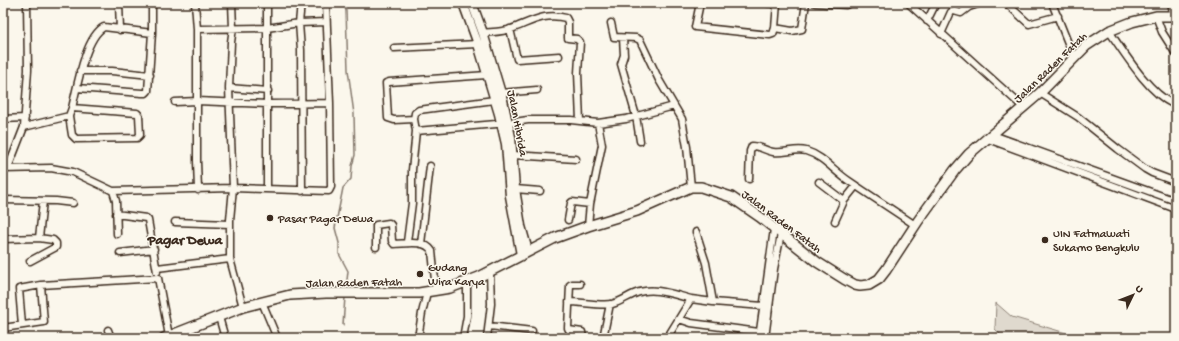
<svg xmlns="http://www.w3.org/2000/svg" width="1179" height="341" font-family="'Gochi Hand',sans-serif">
<style>
.green{fill:#dfd9ce;stroke:#8d8276}
.lines{fill:none;stroke-linecap:round;stroke-linejoin:round}
.stream{stroke:#85796d;stroke-width:1.5}
.minor-casing{stroke:#3b2a1e;stroke-width:9}
.major-casing{stroke:#3b2a1e;stroke-width:11}
.highway-casing{stroke:#3b2a1e;stroke-width:12}
.minor{stroke:#fbf7ec;stroke-width:6}
.major{stroke:#fbf7ec;stroke-width:8}
.highway{stroke:#fbf7ec;stroke-width:9}
.poi-dot{fill:#3b2a1e;stroke:#fbf7ec;stroke-width:1.5}
.labels{text-anchor:middle;stroke-width:3;stroke-linejoin:round;paint-order:stroke}
.street-label{font-size:12px;fill:#3b2a1e;stroke:#fbf7ec}
.poi-label{font-size:12px;fill:#3b2a1e;stroke:#fbf7ec;text-anchor:start}
.quarter-label{font-size:14px;font-weight:bold;fill:#3b2a1e;stroke:#fbf7ec}
</style>
<rect width="100%" height="100%" fill="#fbf7ec"/>
<filter id="ink" filterUnits="userSpaceOnUse"><feTurbulence type="fractalNoise" baseFrequency=".025" numOctaves="2"/><feDisplacementMap in="SourceGraphic" scale="8" xChannelSelector="R" yChannelSelector="G"/><feConvolveMatrix kernelMatrix="1 2 1 2 8 2 1 2 1" color-interpolation-filters="sRGB"/></filter>
<g filter="url(#ink)">
<!-- green -->
<path class="green" d="M996 303 1012 317 1066 333 1064 338H1004L995 329Z"/>
<g class="lines">
<!-- stream -->
<path class="stream" d="M344 3 346 11 348 70 354 114 355 155 352 166 351 179 343 188 335 228 339 243V254L348 271 346 289
M343 325 345 297"/>
<!-- minor casing -->
<g class="minor-casing">
<path id="minor" d="M119 3 120 30
M195 3 197 29V161L198 190
M267 3V188
M301 3 299 23 301 50 302 191
M700 3 695 27 770 35 773 34 775 28 777 3
M768 3 777 4
M815 3 846 5 850 3
M908 3 1024 108
M1006 3 1029 24 1058 16
M1052 3 1074 58
M1171 3 1174 16
M1156 16 1162 32 1176 54
M927 21 936 3
M611 23 614 37 636 38 640 40 659 80 682 119 687 147 691 187
M775 28 792 31 802 29 806 3
M197 29 267 28 299 23 326 22
M510 29 517 59 559 56
M1109 31C1125 54 1148 92 1173 104H1176
M483 33C492 32 503 32 511 29 531 22 544 12 566 18L568 22V38L577 39 580 42 578 73 580 121
M941 34 951 12 954 11 961 13 969 7 981 3
M623 38 624 55 621 64 636 116 640 141
M394 48 478 44
M80 71H112L150 75
M77 88 142 93H146L148 91 152 33V3
M229 88 268 91
M501 93 537 90
M1040 93 1078 117 1118 149 1145 169 1152 173 1176 182
M175 102 197 101 268 104 330 103
M72 108C77 88 85 37 104 27L152 33
M3 119 25 118
M414 119 415 113 419 110 494 100
M24 127 28 70 27 3
M416 131 508 123 528 120H571L598 123 626 119 674 106
M993 135 1176 201
M988 139 1176 209
M513 155 576 159
M8 168 24 127 69 116 72 108 137 113 139 115 140 135 137 138 76 139 72 135 69 116
M3 169 51 168 73 172 113 191 233 188 329 191 331 187 330 103 326 3
M749 179 750 151 752 146C760 146 766 151 773 152 784 154 795 148 806 151 823 156 834 171 849 181 871 196 893 210 915 225
M819 182 844 201 856 186
M515 189 540 191
M113 191 116 201 117 234
M3 200 56 201 73 203
M116 214 146 218 148 220 157 272
M568 220 571 203 572 202 590 204
M835 221 844 201
M175 222 230 224
M588 226 590 204 602 145 598 123
M696 232 706 263 713 302 763 306
M3 239 39 238
M407 242 412 203V170L416 131 414 119 394 120 388 118 386 83 389 82 487 75
M421 244 430 166
M376 247V225L389 223 391 225 392 241 394 244C405 244 425 239 432 251L436 290
M120 253 154 249
M230 259V220L233 188 229 88 231 42 233 28 232 3
M30 261 56 247V243L53 240 39 238 43 201
M157 268 230 259 243 307
M580 284H572L570 285 568 328 569 330 582 332 583 338
M262 302 277 338
M569 302C582 302 599 306 612 304 620 302 627 297 634 294 653 286 672 294 691 299
M219 317 225 338
M679 319 691 323 759 332
M22 325 19 289 41 285
M489 326 532 331
M3 328 44 322 41 285 158 278 169 336
M108 330 111 338
M418 338 422 313 427 292
M463 338 467 316V283
M487 338 491 304 490 272
M603 338 610 304
M667 338 691 299 713 302
M759 338 774 229
M765 338 774 269 781 234"/>
</g>
<!-- major casing -->
<g class="major-casing">
<path id="major" d="M463 3 478 44 499 114 506 144 510 196 521 255
M472 3 483 33 503 100 511 137 515 189 521 226 528 251"/>
</g>
<!-- highway casing -->
<g class="highway-casing">
<path id="highway" d="M164 338 243 307 290 295 326 293H419L450 288 479 277 555 238 588 226 637 211 691 187H701L731 197 760 217 817 262 844 279 855 285 860 286 869 285 879 279 886 270 918 221 955 170 969 154 1040 93 1086 46 1109 31 1132 22 1156 16H1176"/>
</g>
<!-- minor -->
<use href="#minor" class="minor"/>
<!-- major -->
<use href="#major" class="major"/>
<!-- highway -->
<use href="#highway" class="highway"/>
</g>
</g>
<!-- markers -->
<g class="poi-dot">
<circle cx="270" cy="218" r="4"/>
<circle cx="1045" cy="240" r="4"/>
<circle cx="420" cy="274" r="4"/>
</g>
<g class="labels">
<!-- street labels -->
<g class="street-label">
<text transform="translate(1050 67) rotate(-44)" y="4">Jalan Raden Fatah</text>
<text transform="translate(518 123) rotate(79)" y="4">Jalan Hibrida</text>
<text transform="translate(782 221) rotate(37)" y="4">Jalan Raden Fatah</text>
<text transform="translate(354 282) rotate(-1)" y="4">Jalan Raden Fatah</text>
</g>
<!-- poi labels -->
<g class="poi-label">
<text x="278" y="222">Pasar Pagar Dewa</text>
<text x="1053" y="237">UIN Fatmawati<tspan x="1053" dy="14">Sukarno Bengkulu</tspan></text>
<text x="428" y="271">Gudang<tspan x="428" dy="14">Wira Karya</tspan></text>
</g>
<!-- quarter labels -->
<g class="quarter-label">
<text x="185" y="244">Pagar Dewa</text>
</g>
</g>
<!-- margin -->
<rect width="1179" height="341" fill="none" stroke="#fbf7ec" stroke-width="16"/>
<rect x="8" y="8" width="1163" height="325" fill="none" stroke="#3b2a1e" stroke-width="1.5" filter="url(#ink)"/>
<!-- north arrow -->
<g transform="translate(1133 295) rotate(47)" stroke="#fbf7ec" stroke-width="3" paint-order="stroke">
<path d="M0-3L7 15L0 10L-7 15Z" fill="#3b2a1e"/>
<text y="-6" font-size="11" font-weight="bold" text-anchor="middle" fill="#3b2a1e">U</text>
</g>
</svg>
